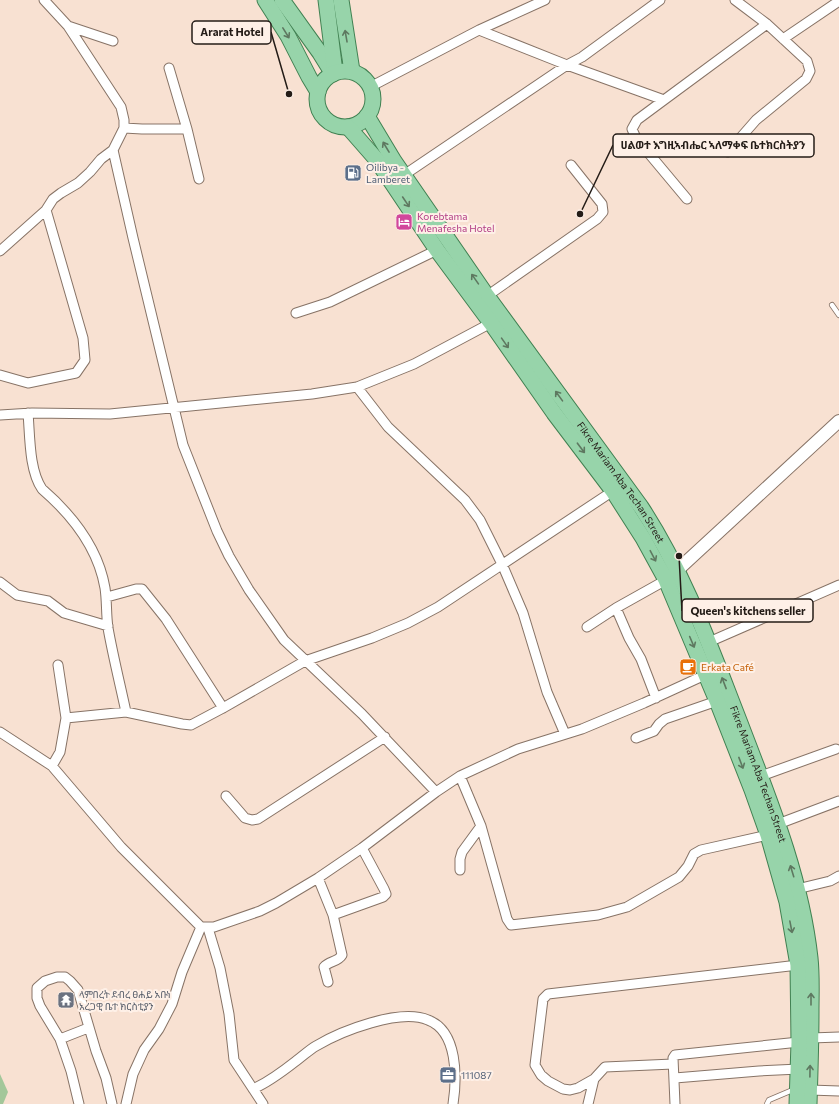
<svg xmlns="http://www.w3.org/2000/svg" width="839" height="1104" font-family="Commissioner,'Noto Sans Ethiopic',sans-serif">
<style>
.green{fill:#a3c79a}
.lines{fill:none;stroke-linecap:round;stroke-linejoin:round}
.service-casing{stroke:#877366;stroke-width:6}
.minor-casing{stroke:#877366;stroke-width:11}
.tertiary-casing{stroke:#877366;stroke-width:14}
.primary-casing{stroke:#418152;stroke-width:17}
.service{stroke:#fff;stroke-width:4.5}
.minor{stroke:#fff;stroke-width:9}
.tertiary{stroke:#fff;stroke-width:12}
.primary{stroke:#97d4aa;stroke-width:15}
.oneway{stroke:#5e7860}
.labels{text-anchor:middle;stroke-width:4;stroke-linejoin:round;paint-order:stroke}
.service-label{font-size:10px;fill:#4e5e75;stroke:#fef0e7;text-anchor:start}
.hotel-label{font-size:10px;fill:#b23c85;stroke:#fef0e7;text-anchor:start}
.street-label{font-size:10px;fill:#241c17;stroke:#fef0e7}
.food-label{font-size:10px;fill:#c56008;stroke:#fef0e7;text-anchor:start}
.worship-label{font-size:10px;fill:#5b616d;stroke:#fef0e7;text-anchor:start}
.leader{fill:none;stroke:#241c17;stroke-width:1.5}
.callout-dot{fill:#241c17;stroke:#fef0e7;stroke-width:1.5}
.callout{fill:#fef0e7;stroke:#241c17;stroke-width:1.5}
.callout-label{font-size:11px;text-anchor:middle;font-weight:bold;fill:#241c17}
</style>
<rect width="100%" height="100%" fill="#f8e1d2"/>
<!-- green -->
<path class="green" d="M0 1074 8 1092 3 1104H0Z"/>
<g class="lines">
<!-- service casing -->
<g class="service-casing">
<path id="service" d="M832 305 839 315
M767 1104 769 1100 795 1089"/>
</g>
<!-- minor casing -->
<g class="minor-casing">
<path id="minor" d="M44 0 68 26 113 41
M68 26 121 107 124 120V128L113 150
M479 30 567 65 664 100 767 24
M783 39 839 1
M370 87 479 30 545 0
M664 100 637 120 632 129 636 138 687 199
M124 128 142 129H187L169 68
M187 129 199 179
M728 152 756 120 806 79 810 71 807 61 767 24 735 0
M404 175 567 65 582 57 660 0
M0 251 46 210 53 199 61 193 78 183 90 172 101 159 113 150 133 238 183 445 217 531 229 556 249 590 284 640 362 714 436 792
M487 296 597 219 603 212 602 204 571 165
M296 313 330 302 437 250
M0 375 28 383 76 373 85 360 83 338 46 210
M357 387 388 427 465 500 480 520 502 564 523 613 547 692 565 734
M28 413C30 436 29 470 42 489 72 515 98 547 105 588 107 601 106 614 108 628 113 656 120 684 126 712
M0 415 32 413 110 414 312 394 357 387 414 364 491 323
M0 582 17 595 48 601 64 613 108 626
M107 597 136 589H142L166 619 223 708
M616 608 629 638 641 659 656 698
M587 627 616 608 666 580
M709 642 839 585
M66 718 126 712 182 724 191 725 223 708 305 661 372 638 408 623 438 607 613 491
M0 732 52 766 121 847 201 927H214L260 911 276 903 318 878 362 848 436 792 460 776 518 749 582 729 644 703 705 675
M636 738 654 731 659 724 665 719 717 701
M52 766 60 752 66 718 58 665
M460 776 481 826 507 919 511 925 598 915 627 907 679 877 688 866 694 854 701 850 768 835
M761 776 836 749
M226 796 245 818 252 820 258 819 385 737
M778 824 839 801
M460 870V859L462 852 481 826
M318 878 333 915 383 897 386 894 384 889 362 848
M797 889 830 881 839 876
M208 928 220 968 229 1014 234 1060 263 1104
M328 982 324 967C329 961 338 962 342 955L333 915
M811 1038 839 1037
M60 1039 88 1028
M673 1064 605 1067 594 1079 578 1088 570 1090 563 1089 548 1081 541 1075 535 1065 543 999 548 994 798 965
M675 1078 759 1071 799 1069
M253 1089C269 1082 282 1072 296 1061 303 1056 309 1050 316 1046 341 1031 400 1008 428 1020 458 1031 457 1078 453 1104
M810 1090 839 1091
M79 1104 71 1071 60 1039 40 1006 37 998V988L45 981 57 977H65L70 981 78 990 96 1051 106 1078 112 1104
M126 1104 133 1074 144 1050 159 1029 172 1004 182 972 201 927
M588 1104 594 1079
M675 1104 673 1058 675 1055 799 1042"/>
</g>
<!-- tertiary casing -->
<g class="tertiary-casing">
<path id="tertiary" d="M671 576 839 421"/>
</g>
<!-- primary casing -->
<g class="primary-casing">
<g id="primary">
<path d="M265 0 288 36 309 77 318 92"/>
<path d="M282 0 320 53 333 74"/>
<path d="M326 0 335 72"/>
<path d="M341 0 352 71"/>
<circle cx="345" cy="99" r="28"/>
<path id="s1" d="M367 116 394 161 487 296 641 507C685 574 711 649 740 723 769 799 801 876 810 958 812 976 811 994 811 1012 811 1043 810 1073 809 1104"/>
<path d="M348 127 376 159 437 250 491 323 554 413 613 491 643 538 666 580 717 701 752 790 768 835 787 902 798 965 799 1042 797 1104"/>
</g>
</g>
<!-- service -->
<use href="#service" class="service"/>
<!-- minor -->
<use href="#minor" class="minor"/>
<!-- tertiary -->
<use href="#tertiary" class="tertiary"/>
<!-- primary -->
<use href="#primary" class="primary"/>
</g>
<!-- one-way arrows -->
<defs><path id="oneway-shaft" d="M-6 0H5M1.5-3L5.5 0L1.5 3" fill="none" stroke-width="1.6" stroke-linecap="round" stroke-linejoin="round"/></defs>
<g class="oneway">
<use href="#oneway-shaft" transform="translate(286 33) rotate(58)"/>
<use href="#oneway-shaft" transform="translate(346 36) rotate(-100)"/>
<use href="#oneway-shaft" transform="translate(386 147) rotate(-121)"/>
<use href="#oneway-shaft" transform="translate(406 202) rotate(56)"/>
<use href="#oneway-shaft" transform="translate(475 279) rotate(-125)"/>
<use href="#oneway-shaft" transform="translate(505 343) rotate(55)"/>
<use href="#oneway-shaft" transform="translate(559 396) rotate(-126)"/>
<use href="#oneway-shaft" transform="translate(581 448) rotate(53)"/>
<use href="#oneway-shaft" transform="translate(653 556) rotate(62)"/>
<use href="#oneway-shaft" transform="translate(692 642) rotate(67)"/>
<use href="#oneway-shaft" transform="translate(724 683) rotate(-111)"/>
<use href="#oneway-shaft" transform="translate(741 763) rotate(69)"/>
<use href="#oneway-shaft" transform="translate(792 871) rotate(-107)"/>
<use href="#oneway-shaft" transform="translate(791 927) rotate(79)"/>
<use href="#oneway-shaft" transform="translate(811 999) rotate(-90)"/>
<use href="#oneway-shaft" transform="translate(810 1071) rotate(-89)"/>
</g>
<!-- icons -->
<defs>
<g id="fuel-square" transform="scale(0.9)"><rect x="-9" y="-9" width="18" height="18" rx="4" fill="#5c6f8a" stroke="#fef0e7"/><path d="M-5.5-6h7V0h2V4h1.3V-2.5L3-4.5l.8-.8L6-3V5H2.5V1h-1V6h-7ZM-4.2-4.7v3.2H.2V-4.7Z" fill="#fff"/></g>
<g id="hotel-square" transform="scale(0.9)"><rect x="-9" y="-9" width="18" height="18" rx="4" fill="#d1479c" stroke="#fef0e7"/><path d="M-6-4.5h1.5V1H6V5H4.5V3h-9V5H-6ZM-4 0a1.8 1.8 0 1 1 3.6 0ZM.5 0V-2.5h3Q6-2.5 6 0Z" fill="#fff"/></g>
<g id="cafe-square" transform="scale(0.9)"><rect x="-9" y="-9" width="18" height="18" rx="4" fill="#e8710a" stroke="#fef0e7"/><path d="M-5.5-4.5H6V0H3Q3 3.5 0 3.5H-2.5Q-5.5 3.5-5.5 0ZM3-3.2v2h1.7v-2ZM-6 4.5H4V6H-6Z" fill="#fff"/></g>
<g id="temple-square" transform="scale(0.9)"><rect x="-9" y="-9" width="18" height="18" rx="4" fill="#6b7280" stroke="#fef0e7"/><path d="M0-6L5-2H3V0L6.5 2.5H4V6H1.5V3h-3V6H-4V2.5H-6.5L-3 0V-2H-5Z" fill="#fff"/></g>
<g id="office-square" transform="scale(0.9)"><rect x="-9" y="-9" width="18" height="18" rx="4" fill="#5c6f8a" stroke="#fef0e7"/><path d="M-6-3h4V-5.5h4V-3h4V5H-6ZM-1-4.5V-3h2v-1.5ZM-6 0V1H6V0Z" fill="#fff"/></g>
</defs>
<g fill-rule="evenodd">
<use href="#fuel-square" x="353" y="173"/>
<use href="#hotel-square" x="404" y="222"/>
<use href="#cafe-square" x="688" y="667"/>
<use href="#temple-square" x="66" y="1000"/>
<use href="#office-square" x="448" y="1075"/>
</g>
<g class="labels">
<!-- service labels -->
<g class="service-label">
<text x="366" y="171">Oilibya -<tspan x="366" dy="12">Lamberet</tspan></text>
<text x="461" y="1079">111087</text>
</g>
<!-- hotel labels -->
<g class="hotel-label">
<text x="417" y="220">Korebtama<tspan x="417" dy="12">Menafesha Hotel</tspan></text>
</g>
<!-- street labels -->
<g class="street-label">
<text dy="4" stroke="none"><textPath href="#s1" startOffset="446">Fikre Mariam Aba Techan Street</textPath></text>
<text dy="4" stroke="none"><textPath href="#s1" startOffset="770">Fikre Mariam Aba Techan Street</textPath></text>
</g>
<!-- food labels -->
<g class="food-label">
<text x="701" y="671">Erkata Café</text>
</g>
<!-- worship labels -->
<g class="worship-label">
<text x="79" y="998">ላምበረት ደብረ ፀሐይ አቡነ<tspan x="79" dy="12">አረጋዊ ቤተ ክርስቲያን</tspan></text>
</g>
</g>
<!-- callouts -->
<path class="leader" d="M289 94L271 32M580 214L613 145M679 556L682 611"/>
<g class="callout-dot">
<circle cx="289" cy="94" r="4"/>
<circle cx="580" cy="214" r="4"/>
<circle cx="679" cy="556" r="4"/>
</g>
<g class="callout">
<rect x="192" y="21" width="79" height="23" rx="4"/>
<rect x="613" y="134" width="201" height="23" rx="4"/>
<rect x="682" y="599" width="131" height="23" rx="4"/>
</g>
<g class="callout-label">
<text x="232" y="36">Ararat Hotel</text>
<text x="713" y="149">ሀልወተ እግዚኣብሔር ኣለማቀፍ ቤተክርስትያን</text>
<text x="748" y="615">Queen's kitchens seller</text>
</g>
</svg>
